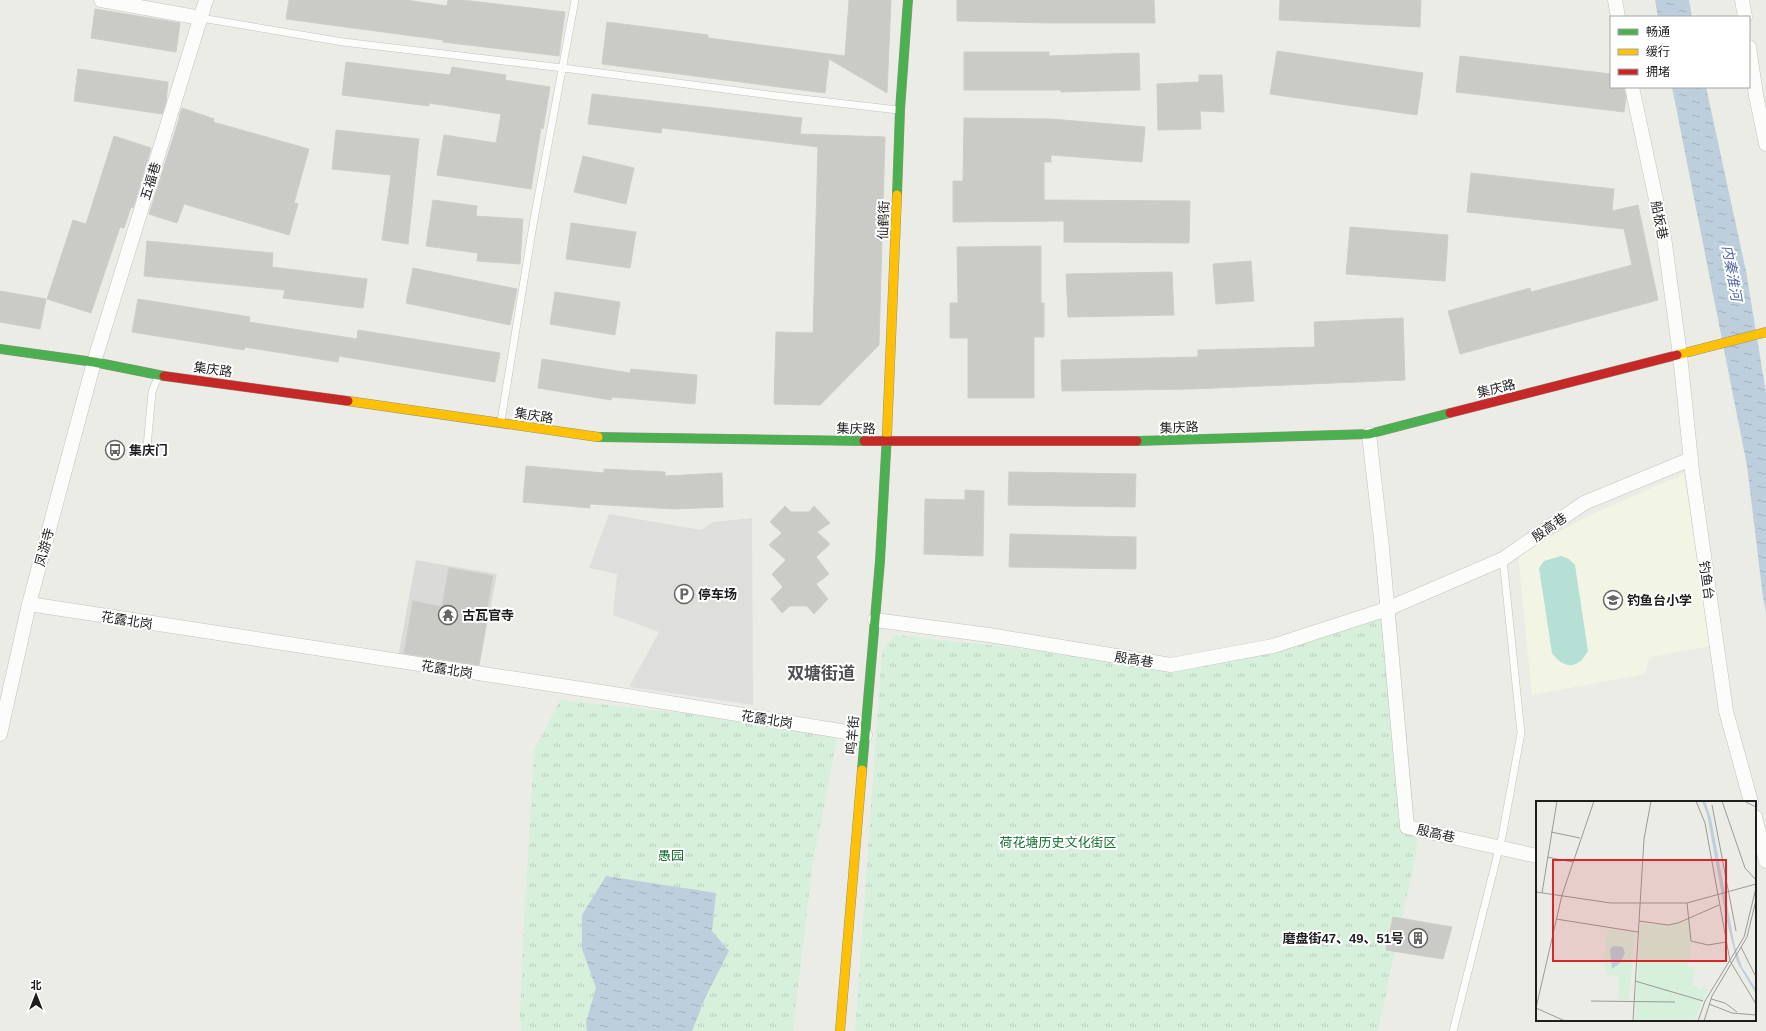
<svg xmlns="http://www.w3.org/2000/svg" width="1766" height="1031" font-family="Helvetica,'Noto Sans SC',sans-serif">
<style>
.education{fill:#f2f5e3}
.religious{fill:#dadad8}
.park{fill:url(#park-tufts)}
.pitch{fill:#b6e0d6}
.parking{fill:#dededc}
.water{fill:url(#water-ripples)}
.building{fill:#cacac6;stroke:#cfcdc8}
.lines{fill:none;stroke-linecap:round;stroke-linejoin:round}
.lane-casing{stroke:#c2c2bf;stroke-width:8}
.street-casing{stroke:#c2c2bf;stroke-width:15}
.fast-casing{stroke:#8f9581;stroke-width:10}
.slow-casing{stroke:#8f9581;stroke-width:10}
.jam-casing{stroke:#8f9581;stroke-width:10}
.lane{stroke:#fcfcfb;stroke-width:7}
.street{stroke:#fcfcfb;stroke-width:14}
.fast{stroke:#4caf50;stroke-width:9}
.slow{stroke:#ffc107;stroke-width:9}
.jam{stroke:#c62828;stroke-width:9}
.labels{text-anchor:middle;stroke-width:4;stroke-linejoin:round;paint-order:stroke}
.street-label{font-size:13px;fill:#1e1e1e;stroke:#fff}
.poi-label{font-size:13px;font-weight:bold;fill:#1e1e1e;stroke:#fff;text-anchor:start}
.park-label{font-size:13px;fill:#157231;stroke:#fff}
.water-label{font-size:14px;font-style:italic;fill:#536aa4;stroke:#fff}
.district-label{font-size:17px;font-weight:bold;fill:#515151;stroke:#fff}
.inset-road{fill:none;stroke:#9a9a97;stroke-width:1}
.view{fill:#d62828;fill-opacity:0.15;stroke:#d62828;stroke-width:2}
.inset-edge{fill:none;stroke:#1e1e1e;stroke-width:2}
</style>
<defs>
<pattern id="park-tufts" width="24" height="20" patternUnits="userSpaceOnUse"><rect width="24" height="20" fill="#d7f0dc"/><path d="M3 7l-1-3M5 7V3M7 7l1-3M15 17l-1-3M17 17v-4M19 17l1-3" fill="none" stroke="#b8cdbc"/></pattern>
<pattern id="water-ripples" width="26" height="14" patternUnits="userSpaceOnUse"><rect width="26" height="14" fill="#bdcfdc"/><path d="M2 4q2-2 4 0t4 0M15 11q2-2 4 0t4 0" fill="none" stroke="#a2b1bc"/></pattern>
</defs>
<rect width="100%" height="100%" fill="#ecece7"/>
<!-- education -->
<path class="education" d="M1684 474 1711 646 1649 657 1645 674 1532 695 1518 554 1588 516Z"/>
<!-- religious -->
<path class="religious" d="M416 560 497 574 478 672 398 657Z"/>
<!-- park -->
<path class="park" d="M1396 616 1417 848 1378 1031H855L882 650 895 635 1171 665Z
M560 700 768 722 837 737 812 870 793 1031H521L520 1013 525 904 534 751Z"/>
<!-- pitch -->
<path class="pitch" d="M1561 556 1569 559 1575 565 1588 651C1578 670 1563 669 1552 653L1539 568 1544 561Z"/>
<!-- parking -->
<path class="parking" d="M609 514 701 530 713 522 752 518 753 705 629 687 659 632 613 615 617 574 589 568Z"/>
<!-- water -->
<path class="water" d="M1655 0H1689L1692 17H1658Z
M1672 87H1706L1746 271 1766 393V613L1763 597 1747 466Z
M606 876 716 893 712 931 729 951 705 998 692 1031H587L586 1022 596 988 582 949V915Z"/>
<!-- building -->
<path class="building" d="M289 0H406L447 6 448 0H462L565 12 559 56 443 42V40L286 19Z
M849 0H891L887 93 829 59 825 93 602 64 607 22 708 35V38L845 56Z
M957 0H1154L1155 23H1050L957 21Z
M1280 0H1421L1420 27 1279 20Z
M95 9 180 23 176 52 91 38Z
M1277 51 1423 73 1417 115 1270 94Z
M964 52H1049V56L1139 53 1140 90 1061 92V90H964Z
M1460 56 1611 74V87H1624L1626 98 1624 112 1456 92Z
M346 62 450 75 452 67 506 75 505 80 550 87 543 129 541 128 531 189 437 175 444 135 496 143 501 114 429 103V106L342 95Z
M78 69 168 82 166 102 162 114 74 101Z
M1199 75H1222L1224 112 1200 111 1201 129 1158 130 1157 84 1199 82Z
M592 94 802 118 800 134 885 137 879 345 820 405 774 404 776 332 813 333 818 147 662 128 661 133 588 124Z
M182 108 214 119 213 122 309 149 294 203 298 204 289 235 184 204 177 223 149 214 180 116H179Z
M964 118 1052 119 1145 127 1142 162 1051 155V162H1044V200L1190 201 1189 243 1064 242V221L953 222V181H963Z
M336 130 419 139 408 244 382 240 391 175 332 169Z
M114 136 151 148 133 208 131 207 124 228 120 227 91 313 47 299 73 220 86 224Z
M583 156 634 168 626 204 574 192Z
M1471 173 1614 189 1612 211 1638 205 1658 300 1460 354 1448 311 1530 288 1531 292 1632 265 1624 229 1467 212Z
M433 200 477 206 476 216 523 219 520 264 477 261 478 253 426 246Z
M571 223 636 232 630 268 566 259Z
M1350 227 1448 235 1445 281 1346 274Z
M147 241 273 253 272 267 367 279 363 308 283 298 285 290 144 276Z
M1041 246V303H1044V337H1034V398H968V338H950V303H958L957 247Z
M1251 261 1254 301 1216 304 1213 264Z
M413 268 517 289 510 325 406 303Z
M1172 272 1174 315 1068 317 1066 274Z
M0 291 46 299 40 329 0 322Z
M555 292 620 302 615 335 550 324Z
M138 299 250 317 249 322 357 339 358 330 500 353 495 382 339 356 338 362 245 347 244 350 132 332Z
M1403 318 1405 380 1191 389 1062 391 1061 360 1198 357V350L1315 347 1314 322Z
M542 359 630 373 631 369 697 375 695 404 612 397 611 400 538 388Z
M526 466 604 473V469L665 472V476L722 473 723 507 675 509 590 504V508L523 502Z
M1009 472 1136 474 1135 507 1008 505Z
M965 490 984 491 983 556 924 554 925 499 965 500Z
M785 506 791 512H809L814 506 830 523 817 532 830 544 816 557 829 574 816 584 828 599 814 614 807 606H790L782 613 771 599 783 587 772 574 786 560 769 545 782 533 770 522Z
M1010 534 1136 537V569L1009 567Z
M449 568 493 576 486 613H488L479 665 404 653 413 601 442 607Z
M1393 917 1452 927 1443 959 1386 950Z"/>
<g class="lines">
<!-- lane casing -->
<g class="lane-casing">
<path id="lane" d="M201 18 343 42 563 68 777 96 898 110
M501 421 533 225 575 0
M147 447 152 392 158 377
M1453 1031 1502 837 1521 733 1503 559"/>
</g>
<!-- street casing -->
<g class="street-casing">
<path id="street" d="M101 0 201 18
M1615 0 1618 17
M1742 0 1745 17
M1749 47 1756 95 1766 144
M1632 87 1664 237 1680 355 1692 471 1726 711 1751 802
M1369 434 1382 548 1407 827 1537 856
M29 604 627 696 865 735
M875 620 989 635 1171 665 1273 646 1387 609 1503 559 1584 503 1691 459
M0 734 29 604 94 362 206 0
M1755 817 1766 861"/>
</g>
<!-- fast casing -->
<g class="fast-casing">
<path id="fast" d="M897 195 900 110 908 0
M0 349 94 362 164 376
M598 437 864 441
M1137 441 1369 434 1450 413
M862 770 880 561 887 434"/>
</g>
<!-- slow casing -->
<g class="slow-casing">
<path id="slow" d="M1677 355 1766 332
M348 401 598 437
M887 434 897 195
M840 1031 862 770"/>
</g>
<!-- jam casing -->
<g class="jam-casing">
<path id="jam" d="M164 376 348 401
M1450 413 1677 355
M864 441H1137"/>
</g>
<!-- lane -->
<use href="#lane" class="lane"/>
<!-- street -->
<use href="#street" class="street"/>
<!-- fast -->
<use href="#fast" class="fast"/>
<!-- slow -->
<use href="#slow" class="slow"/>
<!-- jam -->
<use href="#jam" class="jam"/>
</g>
<!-- icons -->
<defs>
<g id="bus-ring" transform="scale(1)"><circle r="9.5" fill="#fff" stroke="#666664" stroke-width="1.5"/><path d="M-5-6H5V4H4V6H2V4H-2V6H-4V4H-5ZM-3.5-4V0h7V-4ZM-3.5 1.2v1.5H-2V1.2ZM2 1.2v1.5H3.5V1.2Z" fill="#666664"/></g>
<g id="parking-ring" transform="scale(1)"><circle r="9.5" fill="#fff" stroke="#666664" stroke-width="1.5"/><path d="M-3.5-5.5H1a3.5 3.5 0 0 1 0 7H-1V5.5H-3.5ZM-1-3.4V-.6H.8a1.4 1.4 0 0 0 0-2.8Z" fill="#666664"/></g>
<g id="school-ring" transform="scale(1)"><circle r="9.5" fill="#fff" stroke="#666664" stroke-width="1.5"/><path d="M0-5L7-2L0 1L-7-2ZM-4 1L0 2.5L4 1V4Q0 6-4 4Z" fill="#666664"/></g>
<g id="temple-ring" transform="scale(1)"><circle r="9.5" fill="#fff" stroke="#666664" stroke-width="1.5"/><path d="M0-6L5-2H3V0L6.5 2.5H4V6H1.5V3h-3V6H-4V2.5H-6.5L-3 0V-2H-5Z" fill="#666664"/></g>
<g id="building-ring" transform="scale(1)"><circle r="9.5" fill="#fff" stroke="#666664" stroke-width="1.5"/><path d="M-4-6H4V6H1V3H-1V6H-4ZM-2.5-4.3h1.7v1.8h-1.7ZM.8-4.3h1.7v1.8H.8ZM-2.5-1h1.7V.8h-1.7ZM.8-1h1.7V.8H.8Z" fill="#666664"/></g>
</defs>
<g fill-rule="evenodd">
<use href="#bus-ring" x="115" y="450"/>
<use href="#parking-ring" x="684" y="594"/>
<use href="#school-ring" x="1613" y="600"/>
<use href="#temple-ring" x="448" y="615"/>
<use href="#building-ring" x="1418" y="938"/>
</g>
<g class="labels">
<!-- street labels -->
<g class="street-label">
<text transform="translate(150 181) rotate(-73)" y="5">五福巷</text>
<text transform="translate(883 220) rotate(-88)" y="5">仙鹤街</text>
<text transform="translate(1660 220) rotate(79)" y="5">船板巷</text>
<text transform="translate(213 369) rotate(8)" y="5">集庆路</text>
<text transform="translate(1496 388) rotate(-14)" y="5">集庆路</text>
<text transform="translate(534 415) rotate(9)" y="5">集庆路</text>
<text transform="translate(1179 427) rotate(-2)" y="5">集庆路</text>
<text transform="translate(856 428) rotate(1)" y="5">集庆路</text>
<text transform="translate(1549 527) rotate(-35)" y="5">殷高巷</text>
<text transform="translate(44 547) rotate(-75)" y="5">凤游寺</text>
<text transform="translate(1707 580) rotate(82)" y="5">钓鱼台</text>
<text transform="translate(127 620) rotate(9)" y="5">花露北岗</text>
<text transform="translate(1134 659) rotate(9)" y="5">殷高巷</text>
<text transform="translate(447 669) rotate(9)" y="5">花露北岗</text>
<text transform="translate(767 719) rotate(9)" y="5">花露北岗</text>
<text transform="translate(852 735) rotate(-85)" y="5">鸣羊街</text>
<text transform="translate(1436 833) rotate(13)" y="5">殷高巷</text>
</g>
<!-- poi labels -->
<g class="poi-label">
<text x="129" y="455">集庆门</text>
<text x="698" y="599">停车场</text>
<text x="1627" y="605">钓鱼台小学</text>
<text x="462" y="620">古瓦官寺</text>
<text x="1404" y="943" text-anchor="end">磨盘街47、49、51号</text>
</g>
<!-- park labels -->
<g class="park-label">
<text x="1058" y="847">荷花塘历史文化街区</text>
<text x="671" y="860">愚园</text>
</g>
<!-- water labels -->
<g class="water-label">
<text transform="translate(1732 273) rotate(80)" y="5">内秦淮河</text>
</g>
<!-- district labels -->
<g class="district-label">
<text x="821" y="679">双塘街道</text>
</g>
</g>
<!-- overview -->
<g transform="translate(1536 801)">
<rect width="220" height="220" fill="#ecece7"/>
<path d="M154 119 156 142 151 165 159 167 156 184 162 185V189H165L167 186 172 188 158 220H99L104 123 132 124ZM72 128 99 131 93 200 82 199 83 175 70 174 68 158Z" fill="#d7f0dc"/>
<path d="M166 0H169L175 17 199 146 206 166 220 188V193L201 161 190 117 171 13ZM77 145 87 146 89 152 84 162 76 168 74 149Z" fill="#bdcfdc"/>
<path class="inset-road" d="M160 0 169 22 194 160 220 203M186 0 209 67 220 79M208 0 220 6M176 4 200 130M15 31 44 37M11 56 37 61M0 91 75 102H151L220 83M6 92 21 0M151 102 155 140 172 144 190 141M20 118 102 131M103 120 132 124 142 122 183 104M205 146 220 176M99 180 167 200M175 198 189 202 201 211M55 200 139 201M173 203 196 212 220 214M29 220 0 207 26 94 58 0M97 220 108 38 115 0M162 220 169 200 208 136 220 87M168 220 176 195 211 136 220 99"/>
<path class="view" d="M17 59H190V160H17Z"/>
<rect width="220" height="220" class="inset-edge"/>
</g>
<!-- legend -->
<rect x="1610" y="16" width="140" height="72" fill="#ffffff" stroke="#a5a5a5"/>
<rect x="1618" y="29" width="20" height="6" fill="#4caf50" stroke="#a5a5a5"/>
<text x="1646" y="36" font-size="12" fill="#1e1e1e">畅通</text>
<rect x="1618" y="49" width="20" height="6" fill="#ffc107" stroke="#a5a5a5"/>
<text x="1646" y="56" font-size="12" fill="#1e1e1e">缓行</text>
<rect x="1618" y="69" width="20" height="6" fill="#c62828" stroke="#a5a5a5"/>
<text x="1646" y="76" font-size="12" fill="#1e1e1e">拥堵</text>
<!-- north arrow -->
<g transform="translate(36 995)" stroke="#ffffff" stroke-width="3" paint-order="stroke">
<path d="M0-3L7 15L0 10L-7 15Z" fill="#1e1e1e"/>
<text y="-6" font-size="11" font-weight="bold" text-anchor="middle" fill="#1e1e1e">北</text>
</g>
</svg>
